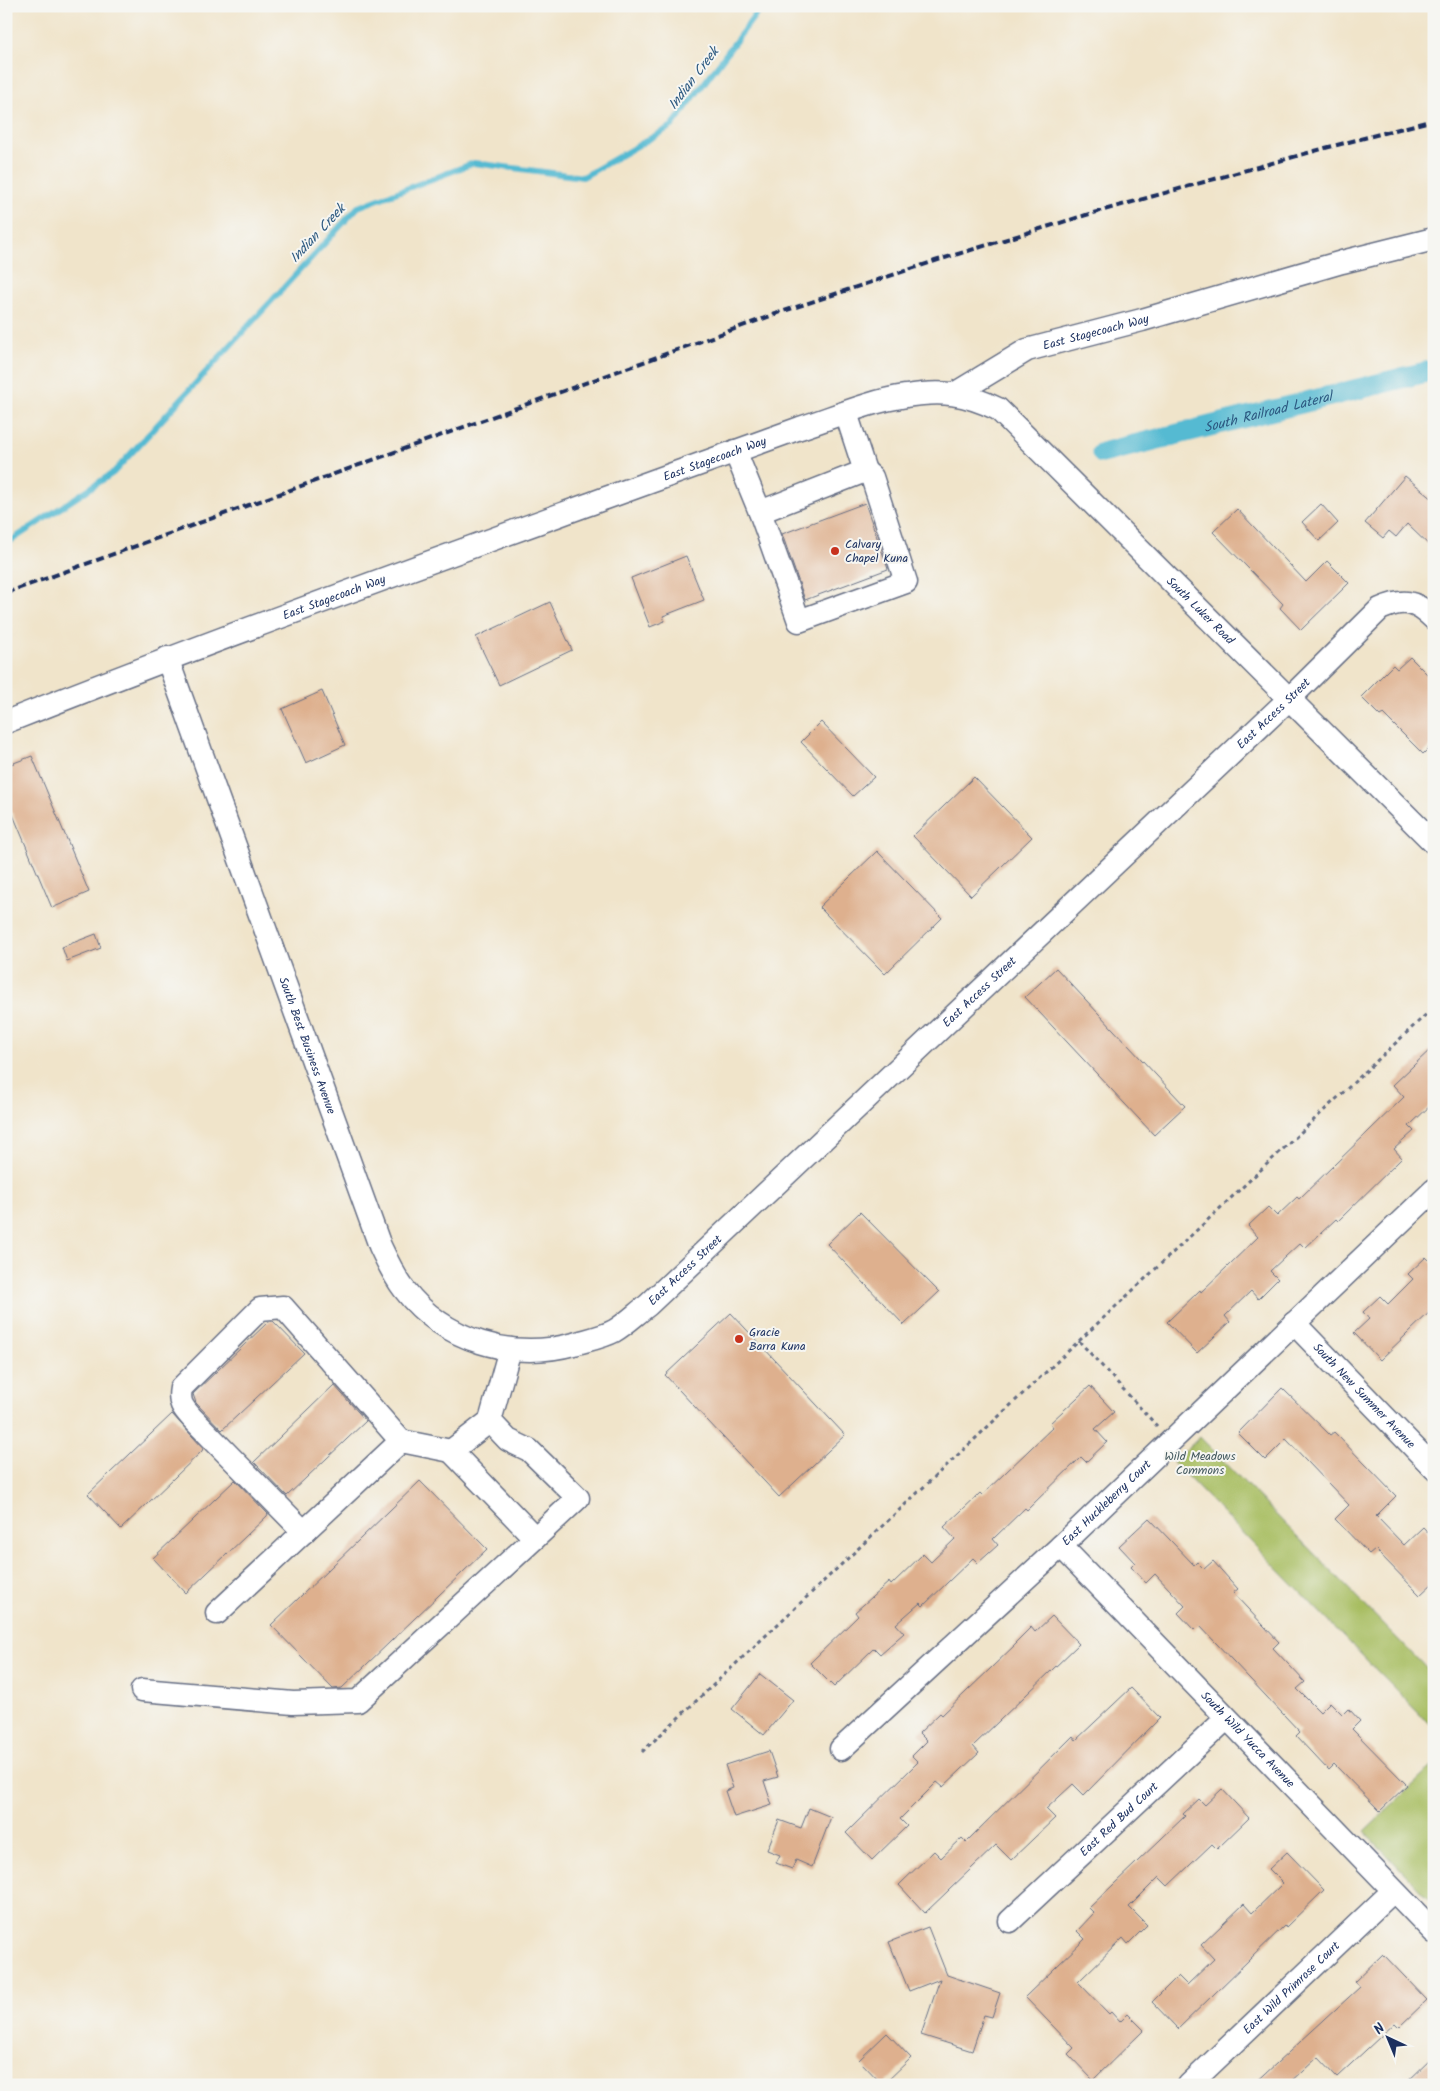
<svg xmlns="http://www.w3.org/2000/svg" width="1440" height="2091" font-family="Kalam,sans-serif">
<style>
.green{fill:#a7bd61;stroke:#617660}
.lines{fill:none;stroke-linecap:round;stroke-linejoin:round}
.stream{stroke:#54bad2;stroke-width:6}
.canal{stroke:#54bad2;stroke-width:21}
.building{fill:#deb08e}
.minor-casing{stroke:#666e84;stroke-width:25}
.path{stroke:#666e84;stroke-width:3;stroke-dasharray:4 4;stroke-linecap:butt}
.minor{stroke:#fff;stroke-width:22}
.rail{stroke:#1b2f5e;stroke-width:4;stroke-dasharray:8 4;stroke-linecap:butt}
.poi-dot{fill:#c8321e;stroke:#f6f6f2;stroke-width:2}
.labels{text-anchor:middle;stroke-width:4;stroke-linejoin:round;paint-order:stroke}
.street-label{font-size:12px;fill:#1b2f5e;stroke:#f6f6f2}
.poi-label{font-size:12px;fill:#1b2f5e;stroke:#f6f6f2;text-anchor:start}
.park-label{font-size:12px;fill:#455a5f;stroke:#f6f6f2}
.water-label{font-size:14px;font-style:italic;fill:#2c5981;stroke:#f6f6f2}
</style>
<rect width="100%" height="100%" fill="#f6f6f2"/>
<filter id="ink" filterUnits="userSpaceOnUse"><feTurbulence type="fractalNoise" baseFrequency=".02" numOctaves="2"/><feDisplacementMap in="SourceGraphic" scale="10" xChannelSelector="R" yChannelSelector="G"/><feConvolveMatrix kernelMatrix="1 2 1 2 8 2 1 2 1" color-interpolation-filters="sRGB"/></filter>
<filter id="wash" filterUnits="userSpaceOnUse"><feTurbulence type="fractalNoise" baseFrequency=".0096" numOctaves="4" result="noise"/><feDisplacementMap in="SourceGraphic" scale="20" xChannelSelector="R" yChannelSelector="G"/><feGaussianBlur stdDeviation="1.12" result="paint"/><feColorMatrix in="noise" values="0 0 0 0 0 0 0 0 0 0 0 0 0 0 0 0 0 1.4 0 .05"/><feComposite in="paint" operator="in"/></filter>
<g filter="url(#wash)">
<rect width="100%" height="100%" fill="#f0e4ca"/>
<!-- green -->
<path class="green" d="M1200 1437 1434 1676V1729L1173 1462Z
M1434 1765V1904L1364 1831Z"/>
<g class="lines">
<!-- stream -->
<path class="stream" d="M6 544 113 473 358 207 474 163 583 177 672 126 762 6"/>
<!-- canal -->
<path class="canal" id="s1" d="M1102 453 1434 370"/>
</g>
<g id="blocks">
<!-- building -->
<path class="building" d="M1405 476 1434 500V550L1407 524 1396 537 1389 531 1383 538 1365 523Z
M865 503 888 569 805 600 782 534Z
M1321 504 1338 523 1319 541 1302 522Z
M1237 509 1306 582 1327 561 1349 583 1301 630 1280 608 1283 604 1213 532Z
M686 556 704 600 663 616 665 621 650 627 631 578Z
M550 602 572 650 499 685 476 637Z
M1410 657 1434 681V743L1423 754 1383 714 1380 716 1361 697 1393 665 1397 669Z
M322 691 345 745 306 763 282 709Z
M821 722 874 777 853 796 801 742Z
M32 756 89 892 52 908 6 798V766Z
M974 777 1032 837 971 896 913 836Z
M877 851 942 918 885 974 819 907Z
M96 934 101 948 67 961 62 947Z
M1056 968 1185 1106 1154 1135 1025 997Z
M1434 1046V1102L1409 1126 1414 1131 1394 1149 1402 1158 1338 1221 1336 1219 1305 1248 1300 1243 1270 1271 1278 1279 1258 1299 1251 1291 1225 1316 1230 1322 1197 1353 1167 1322 1200 1290 1201 1292 1258 1237 1248 1226 1268 1207 1277 1216 1297 1197 1299 1199 1404 1097 1393 1085Z
M860 1212 939 1292 904 1325 827 1244Z
M1426 1257 1434 1265V1308L1380 1360 1354 1333 1369 1319 1363 1312 1380 1296 1388 1304 1413 1279 1408 1274Z
M731 1313 845 1435 779 1497 665 1375Z
M273 1321 304 1353 222 1430 196 1403 193 1394 268 1322Z
M334 1385 366 1421 287 1496 254 1462Z
M1090 1386 1114 1412 1095 1429 1107 1442 1086 1462 1081 1457 1027 1510 1025 1508 993 1539 998 1545 978 1563 973 1558 923 1606 920 1603 896 1624 904 1633 880 1654 874 1648 834 1687 810 1663 858 1616 855 1612 889 1582 891 1585 923 1554 931 1562 955 1539 944 1527 980 1493 982 1495 1053 1427 1050 1423Z
M1282 1388 1330 1435 1334 1432 1396 1496 1376 1516 1404 1545 1423 1527 1434 1539V1582L1420 1595 1375 1549 1369 1554 1335 1519 1349 1505 1286 1439 1265 1460 1238 1433Z
M172 1414 203 1448 202 1451 121 1529 88 1494Z
M235 1480 268 1514 267 1516 186 1593 153 1558Z
M420 1481 487 1549 342 1688 333 1689 271 1625Z
M1149 1518 1194 1565 1197 1562 1204 1569 1213 1561 1238 1589 1233 1593 1279 1642 1273 1648 1305 1682 1297 1689 1320 1712 1330 1702 1343 1715 1349 1709 1360 1721 1352 1729 1407 1785 1380 1811 1334 1764 1328 1770 1296 1736 1300 1732 1199 1625 1194 1630 1178 1613 1185 1606 1155 1574 1146 1583 1131 1567 1135 1563 1119 1546Z
M1052 1616 1079 1644 973 1746 979 1753 943 1787 937 1782 900 1819 907 1826 872 1860 846 1833 918 1762 912 1756 927 1741 919 1733 940 1713 942 1715 1016 1644 1015 1643 1031 1627 1035 1632Z
M760 1674 793 1700 764 1735 732 1709Z
M1131 1688 1160 1718 1084 1795 1073 1784 1046 1809 1055 1818 1011 1860 996 1845 925 1913 899 1885 934 1851 941 1858 962 1838 966 1842 1073 1736 1076 1740Z
M769 1751 778 1777 764 1781 772 1805 734 1817 725 1791 733 1788 725 1765Z
M1222 1789 1249 1818 1217 1849 1212 1844 1168 1886 1159 1877 1129 1907 1147 1925 1128 1944 1123 1938 1078 1982 1109 2014 1111 2012 1120 2022 1128 2014 1144 2030 1093 2080 1068 2054 1074 2048 1025 1997 1085 1939 1077 1931 1094 1913 1089 1908 1185 1816 1183 1814 1199 1799 1205 1805Z
M809 1808 831 1817 812 1867 796 1860 792 1869 776 1863 780 1855 767 1850 779 1820 801 1828Z
M1287 1852 1324 1890 1286 1927 1285 1925 1178 2029 1152 2002 1178 1976 1187 1985 1214 1959 1201 1945 1244 1904 1252 1913 1283 1883 1269 1869Z
M928 1927 947 1975 1000 1993 992 2017 984 2015 972 2051 921 2035 940 1979 909 1991 889 1942Z
M1383 1954 1427 2000 1399 2027 1395 2023 1337 2077 1318 2057 1288 2085H1253L1360 1987 1354 1982Z
M887 2033 911 2058 883 2085 859 2060Z
M1434 2056V2085H1404Z"/>
</g>
</g>
<g filter="url(#ink)">
<use href="#blocks" fill-opacity="0" stroke="#666e84" stroke-width="1"/>
<g class="lines">
<!-- minor casing -->
<g class="minor-casing">
<g id="minor">
<path id="s2" d="M956 393 1027 350 1142 320 1342 262 1434 239"/>
<path d="M735 451 760 512 865 471 846 413"/>
<path d="M760 512 799 621 906 582 872 477 865 471"/>
<path id="s3" d="M167 658 380 1246C387 1261 394 1276 404 1289 444 1341 512 1361 574 1344 587 1340 603 1337 614 1331 626 1324 637 1313 648 1305L1288 700 1380 609C1403 599 1415 600 1434 619"/>
<path id="s4" d="M6 722C205 643 405 571 606 498 671 475 735 451 800 428 834 417 870 401 906 396 942 390 965 393 998 409L1434 843"/>
<path id="s5" d="M1294 1323 1434 1468"/>
<path d="M490 1421 508 1440 529 1450 578 1498 535 1538"/>
<path d="M304 1532 192 1418C183 1408 178 1403 181 1388L260 1309 283 1307 401 1441"/>
<path id="s6" d="M1061 1546 1434 1932"/>
<path d="M217 1613 401 1441 451 1451 490 1421 510 1349"/>
<path d="M142 1690 293 1703 358 1701 535 1538 451 1451"/>
<path id="s7" d="M841 1749 1061 1546 1434 1190"/>
<path id="s8" d="M1010 1921 1226 1719"/>
<path id="s9" d="M1189 2085 1393 1891"/>
</g>
</g>
<!-- path -->
<path class="path" d="M1079 1341 1157 1426
M642 1752 1434 1007"/>
<!-- minor -->
<use href="#minor" class="minor"/>
<!-- rail -->
<path class="rail" d="M6 593 784 311 935 261 1086 215 1329 147 1434 120"/>
</g>
</g>
<!-- markers -->
<g class="poi-dot">
<circle cx="835" cy="551" r="5"/>
<circle cx="739" cy="1339" r="5"/>
</g>
<g class="labels">
<!-- street labels -->
<g class="street-label">
<text dy="4" stroke="none"><textPath href="#s2" startOffset="154">East Stagecoach Way</textPath></text>
<text dy="4" stroke="none"><textPath href="#s4" startOffset="756">East Stagecoach Way</textPath></text>
<text dy="4" stroke="none"><textPath href="#s4" startOffset="351">East Stagecoach Way</textPath></text>
<text dy="4" stroke="none"><textPath href="#s4" startOffset="1338">South Luker Road</textPath></text>
<text dy="4" stroke="none"><textPath href="#s3" startOffset="1810">East Access Street</textPath></text>
<text dy="4" stroke="none"><textPath href="#s3" startOffset="1405">East Access Street</textPath></text>
<text dy="4" stroke="none"><textPath href="#s3" startOffset="412">South Best Business Avenue</textPath></text>
<text dy="4" stroke="none"><textPath href="#s3" startOffset="1000">East Access Street</textPath></text>
<text dy="4" stroke="none"><textPath href="#s5" startOffset="101">South New Summer Avenue</textPath></text>
<text dy="4" stroke="none"><textPath href="#s7" startOffset="362">East Huckleberry Court</textPath></text>
<text dy="4" stroke="none"><textPath href="#s6" startOffset="269">South Wild Yucca Avenue</textPath></text>
<text dy="4" stroke="none"><textPath href="#s8" startOffset="149">East Red Bud Court</textPath></text>
<text dy="4" stroke="none"><textPath href="#s9" startOffset="141">East Wild Primrose Court</textPath></text>
</g>
<!-- poi labels -->
<g class="poi-label">
<text x="845" y="548">Calvary<tspan x="845" dy="14">Chapel Kuna</tspan></text>
<text x="749" y="1336">Gracie<tspan x="749" dy="14">Barra Kuna</tspan></text>
</g>
<!-- park labels -->
<g class="park-label">
<text x="1200" y="1460">Wild Meadows<tspan x="1200" dy="14">Commons</tspan></text>
</g>
<!-- water labels -->
<g class="water-label">
<text transform="translate(693 78) rotate(-53)" y="5">Indian Creek</text>
<text transform="translate(317 233) rotate(-47)" y="5">Indian Creek</text>
<text dy="5" stroke="none"><textPath href="#s1" startOffset="171">South Railroad Lateral</textPath></text>
</g>
</g>
<!-- margin -->
<rect width="1440" height="2091" fill="none" stroke="#f6f6f2" stroke-width="25"/>
<!-- north arrow -->
<g transform="translate(1388 2038) rotate(316)" stroke="#f6f6f2" stroke-width="4" paint-order="stroke">
<path d="M0-4L9 19L0 12L-9 19Z" fill="#1b2f5e"/>
<text y="-8" font-size="14" font-weight="bold" text-anchor="middle" fill="#1b2f5e">N</text>
</g>
</svg>
